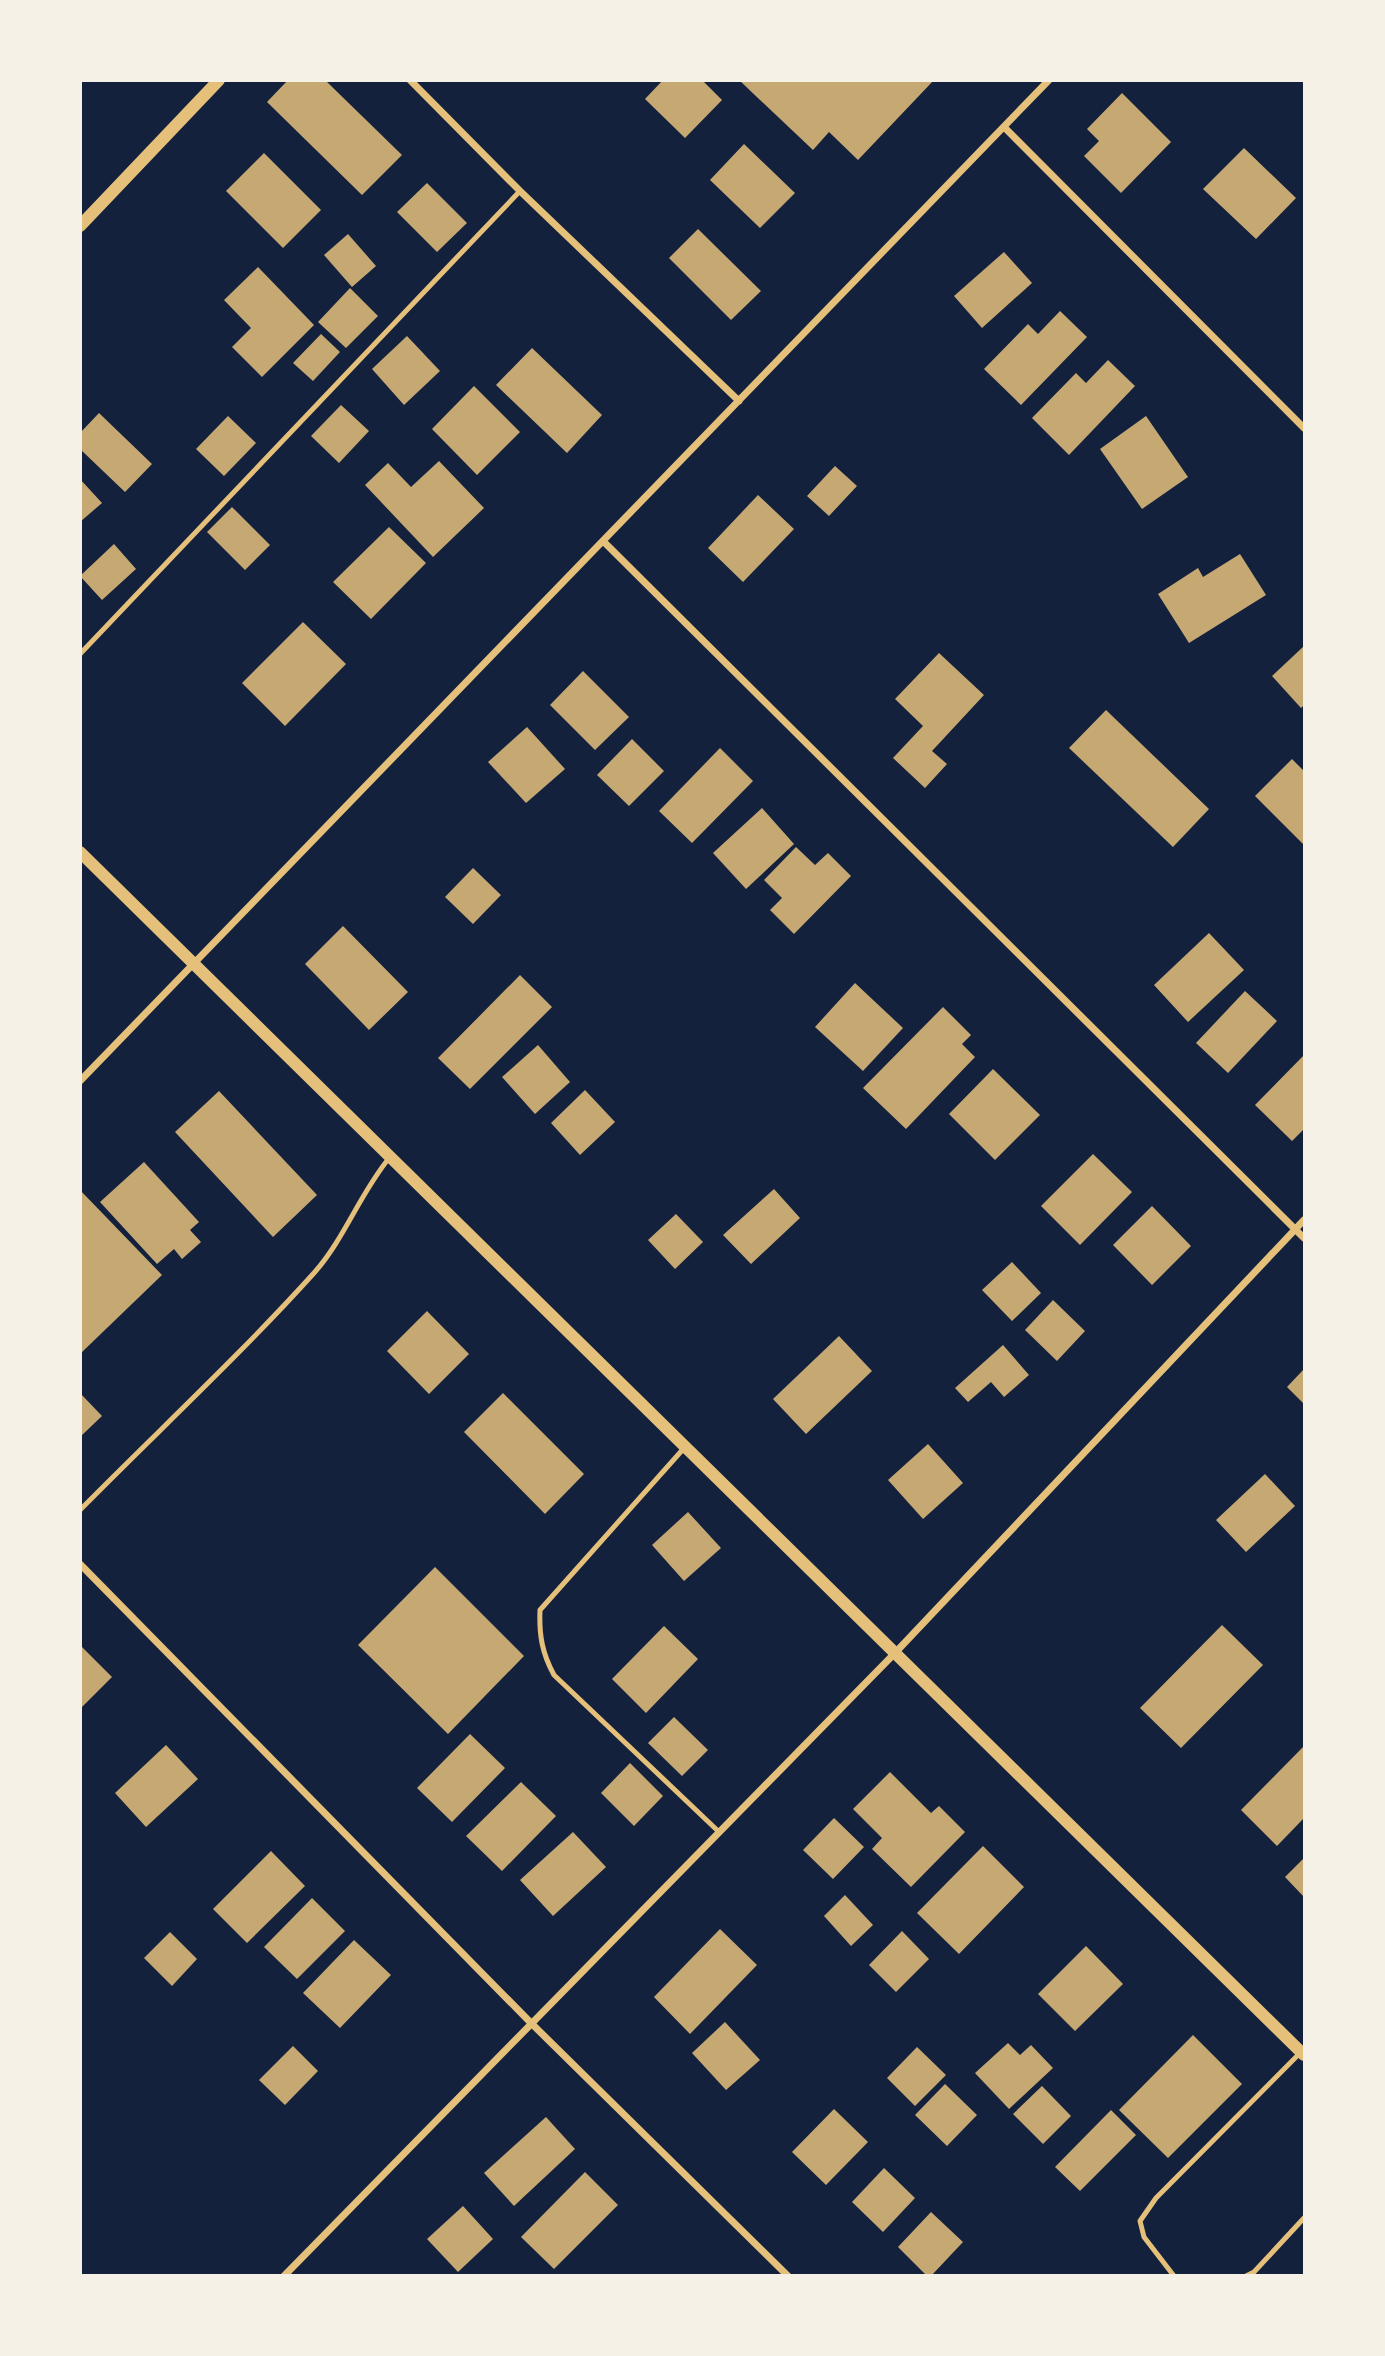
<svg xmlns="http://www.w3.org/2000/svg" width="1385" height="2356" font-family="Inter,sans-serif">
<style>
.building{fill:#c6a872}
.lines{fill:none;stroke-linecap:round;stroke-linejoin:round}
.service{stroke:#e5c07b;stroke-width:5}
.minor{stroke:#e5c07b;stroke-width:7}
.tertiary{stroke:#e5c07b;stroke-width:12}
</style>
<rect width="100%" height="100%" fill="#14213d"/>
<!-- building -->
<path class="building" d="M288 80H325L402 155 362 195 267 102Z
M663 80H702L722 100 685 138 645 99Z
M739 80H934L858 160 829 132 813 150Z
M1122 93 1171 142 1121 193 1084 156 1099 141 1087 129Z
M744 144 795 193 760 228 710 180Z
M1244 148 1296 198 1256 239 1203 189Z
M264 153 321 210 283 248 226 191Z
M427 183 467 223 437 252 397 212Z
M698 229 761 291 731 320 669 258Z
M348 234 376 266 352 287 324 255Z
M1004 252 1032 283 982 328 954 296Z
M258 267 314 325 262 377 232 347 251 328 224 300Z
M350 288 378 316 346 348 318 322Z
M1060 311 1087 337 1021 405 984 369 1028 324 1038 334Z
M321 334 340 352 313 381 293 363Z
M407 336 440 371 404 405 372 369Z
M532 348 602 415 567 453 496 385Z
M1108 360 1135 386 1069 455 1032 418 1076 373 1086 383Z
M474 386 520 432 477 475 432 429Z
M341 405 369 431 339 463 311 436Z
M99 413 152 464 125 492 80 449V433Z
M228 416 256 443 224 476 196 449Z
M1146 416 1188 477 1142 509 1100 449Z
M439 461 484 508 433 557 365 485 388 463 411 487Z
M835 466 857 486 829 516 807 496Z
M80 479 102 503 80 522Z
M758 495 794 529 743 582 708 548Z
M232 507 270 545 245 570 207 532Z
M389 527 426 563 371 619 333 582Z
M114 544 136 569 102 600 80 576Z
M1240 554 1266 595 1189 643 1158 594 1198 568 1203 577Z
M303 622 346 664 285 726 242 683Z
M1304 646V705L1301 708 1272 676Z
M939 653 984 695 932 751 947 764 925 788 893 758 923 726 895 699Z
M583 671 629 717 595 750 550 705Z
M1106 710 1209 809 1173 847 1069 748Z
M527 727 565 769 526 803 488 762Z
M632 739 664 771 629 806 597 775Z
M720 748 753 781 692 843 659 811Z
M1292 759 1304 771V845L1255 796Z
M762 808 794 844 746 889 713 853Z
M796 847 815 865 828 853 851 876 794 934 770 910 782 898 764 880Z
M473 868 501 895 473 924 445 897Z
M343 926 408 992 369 1030 305 964Z
M1209 933 1244 970 1188 1022 1154 985Z
M520 975 552 1007 470 1089 438 1058Z
M855 983 903 1028 863 1071 815 1027Z
M1245 991 1277 1021 1228 1073 1196 1043Z
M943 1007 971 1035 962 1044 975 1057 906 1129 863 1088Z
M538 1045 570 1082 535 1114 502 1077Z
M1304 1055V1129L1292 1141 1255 1105Z
M993 1069 1040 1115 995 1160 949 1114Z
M585 1090 615 1122 580 1155 551 1123Z
M219 1091 317 1195 273 1237 175 1132Z
M1093 1154 1132 1192 1080 1245 1041 1206Z
M144 1162 199 1222 190 1230 201 1242 182 1259 174 1249 157 1264 100 1202Z
M774 1189 800 1218 751 1264 723 1235Z
M80 1190 162 1275 80 1354Z
M1152 1206 1191 1246 1152 1285 1113 1245Z
M676 1214 703 1242 675 1269 648 1240Z
M1012 1262 1041 1293 1012 1321 982 1290Z
M1053 1300 1085 1331 1057 1361 1025 1330Z
M427 1311 469 1354 429 1394 387 1351Z
M839 1336 872 1371 806 1434 773 1399Z
M1003 1345 1029 1375 1004 1397 991 1382 968 1402 955 1388Z
M1304 1369V1404L1287 1387Z
M80 1393 102 1416 80 1437Z
M503 1393 584 1474 545 1514 464 1432Z
M928 1444 963 1483 923 1519 888 1480Z
M1265 1474 1295 1506 1246 1552 1216 1520Z
M688 1512 721 1548 684 1581 652 1545Z
M435 1567 524 1656 448 1734 358 1645Z
M1222 1625 1263 1665 1181 1748 1140 1708Z
M664 1626 698 1659 646 1713 612 1679Z
M80 1645 112 1677 80 1709Z
M674 1717 708 1750 682 1776 648 1743Z
M470 1734 505 1768 452 1822 417 1788Z
M166 1745 198 1779 146 1827 115 1793Z
M1304 1746V1818L1277 1846 1241 1810Z
M630 1763 663 1796 634 1826 601 1793Z
M890 1772 931 1813 939 1806 965 1832 911 1887 872 1849 882 1838 853 1809Z
M521 1782 556 1816 502 1871 466 1836Z
M834 1818 864 1847 833 1879 803 1850Z
M573 1832 606 1867 553 1916 520 1880Z
M983 1846 1024 1887 959 1954 917 1913Z
M271 1851 305 1886 247 1943 213 1909Z
M1304 1858V1897L1285 1877Z
M845 1895 873 1925 851 1946 824 1916Z
M312 1898 345 1931 297 1979 264 1947Z
M720 1929 757 1965 690 2034 654 1997Z
M902 1931 929 1959 896 1992 869 1965Z
M170 1932 197 1959 172 1986 144 1958Z
M354 1940 391 1975 340 2028 303 1993Z
M1086 1946 1123 1984 1075 2031 1038 1994Z
M725 2022 760 2060 726 2090 692 2053Z
M1193 2035 1242 2084 1168 2158 1119 2110Z
M1008 2043 1020 2055 1031 2045 1053 2068 1009 2109 975 2073Z
M293 2046 318 2071 285 2105 259 2080Z
M917 2047 946 2075 915 2106 887 2078Z
M945 2084 977 2115 947 2146 915 2115Z
M1042 2086 1071 2116 1043 2144 1013 2114Z
M834 2109 868 2142 826 2185 792 2152Z
M1111 2110 1136 2135 1080 2191 1055 2167Z
M546 2117 575 2149 514 2206 484 2173Z
M884 2168 915 2198 883 2232 852 2202Z
M585 2172 618 2205 554 2269 521 2237Z
M463 2206 493 2239 458 2272 427 2239Z
M931 2212 963 2242 931 2276H927L898 2247Z"/>
<g class="lines">
<!-- service -->
<path class="service" d="M80 654 520 191
M685 1447 540 1610C539 1635 542 1653 554 1675L718 1831
M80 1510C158 1431 240 1355 314 1273 345 1238 360 1193 390 1157
M1174 2276 1144 2237 1140 2221 1156 2198 1301 2052
M1246 2276 1254 2272 1304 2218"/>
<!-- minor -->
<path class="minor" d="M410 80 520 191 739 401
M1004 127 1304 428
M603 541 1304 1238
M80 1081 1049 80
M80 1564 530 2022 788 2276
M284 2276 895 1653 1304 1220"/>
<!-- tertiary -->
<path class="tertiary" d="M80 226 219 80
M80 852 1304 2055"/>
</g>
<!-- border -->
<rect width="1385" height="2356" fill="none" stroke="#f6f1e7" stroke-width="164"/>
</svg>
